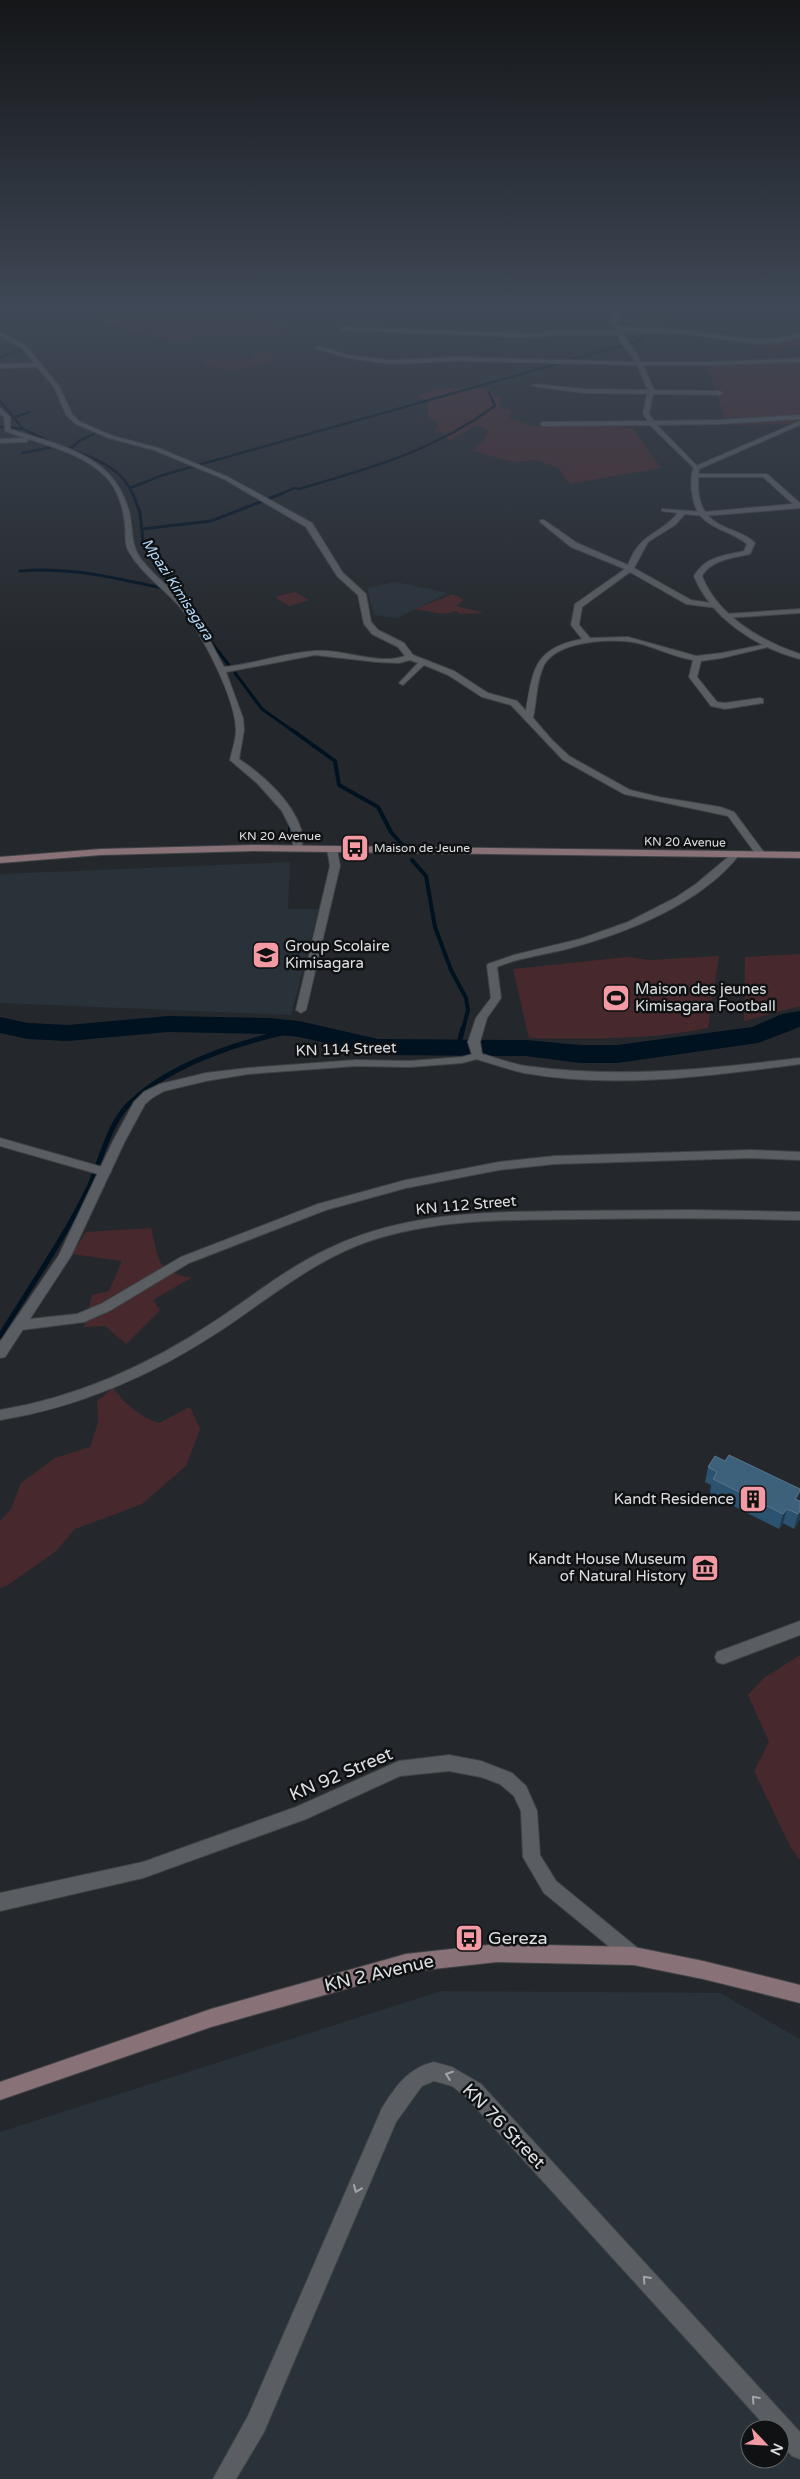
<svg xmlns="http://www.w3.org/2000/svg" width="800" height="2479" font-family="'Varela Round',sans-serif">
<style>
.built{fill:#293239;fill-rule:evenodd}
.green{fill:#47292d}
.lines{fill:none;stroke-linecap:round;stroke-linejoin:round}
.stream-far3{stroke:#001120;stroke-width:2.5}
.stream-far2{stroke:#001120;stroke-width:3}
.stream-far1{stroke:#001120;stroke-width:4}
.stream{stroke:#001120;stroke-width:5}
.river{fill:#001120;fill-rule:evenodd}
.minor-casing{stroke:#404345;stroke-width:2}
.tertiary-casing{stroke:#404345;stroke-width:2}
.secondary-casing{stroke:#404345;stroke-width:2}
.minor{fill:#5a5e63;fill-rule:evenodd}
.tertiary{fill:#5a5e63;fill-rule:evenodd}
.secondary{fill:#887278;fill-rule:evenodd}
.wall{fill:#2b526f}
.shaded-wall{fill:#203b4f}
.building{fill:#3e617b;stroke:#57758b}
.oneway{stroke:#a2a6a9}
.labels{text-anchor:middle;stroke-width:5;stroke-linejoin:round;paint-order:stroke}
.far-street-label{font-size:12px;fill:#dde0e2;stroke:#0f1113}
.far-poi-label{font-size:12px;fill:#dde0e2;stroke:#0f1113;text-anchor:start}
.far-water-label{font-size:14px;font-style:italic;fill:#b6dcfc;stroke:#0f1113}
.poi-label{font-size:15px;fill:#dde0e2;stroke:#0f1113;text-anchor:start}
.street-label{font-size:15px;fill:#dde0e2;stroke:#0f1113}
.near-street-label{font-size:18px;fill:#dde0e2;stroke:#0f1113}
.near-poi-label{font-size:18px;fill:#dde0e2;stroke:#0f1113;text-anchor:start}
</style>
<rect width="100%" height="100%" fill="#24282c"/>
<!-- built -->
<path class="built" d="M395 582 410 585 448 593 397 618 374 615 367 588Z
M290 862 288 909H319L291 1015 0 1003V874Z
M441 1991 720 1993 800 2039V2479H0V2132ZM750 2429H780V2459H750Z"/>
<!-- green -->
<path class="green" d="M109 307H175L184 312 211 317 230 314 267 318 270 321 283 323 281 330 284 336H197L187 342 169 341 96 320Z
M670 310 677 311C662 324 649 325 629 322L638 315 661 314 659 311Z
M800 339V350L796 348 770 351 747 341 784 342Z
M273 353 276 356 269 358 271 363 234 370 200 364 209 360 252 358 251 354Z
M800 358V422L795 424 728 425 705 362Z
M434 388H486L501 399 500 408 511 410 508 418 534 426H611L633 429 661 468 570 484 559 468 536 460 514 462 472 451 484 441 488 432 482 426 477 425 449 441 443 432 434 431 439 424 428 417V401L418 397Z
M295 592 309 600 289 606 275 597Z
M453 594 464 600 456 606 484 613 461 614 456 611 443 614 415 609Z
M800 954V1006L744 1021 745 957Z
M719 956 708 1028C649 1040 590 1039 529 1038L513 969 627 957 650 960Z
M151 1228C160 1261 154 1270 191 1278L153 1300 160 1310 126 1344 105 1326 84 1327 92 1295 109 1291 122 1261 72 1254 86 1232Z
M113 1388C125 1404 140 1417 159 1423L190 1407 200 1429 186 1466 142 1504 75 1529 56 1551 8 1585 0 1588V1521L11 1509 21 1483 55 1458 90 1447 98 1423 97 1401Z
M800 1655V1860L791 1848 754 1771 769 1742 748 1695 764 1678Z"/>
<g class="lines">
<!-- stream-far3 -->
<path class="stream-far3" d="M0 357 24 350
M0 401 23 429 48 441
M15 417 30 412
M0 427 23 429
M64 447C91 457 122 466 133 495
M70 449 79 441 94 434
M22 453 59 446
M130 488 163 475 642 340
M279 495 294 488 299 489C373 467 431 452 495 406L489 392"/>
<!-- stream-far2 -->
<path class="stream-far2" d="M133 494 140 513 143 541 172 586 194 610 211 642 231 668
M142 529 211 521 281 494
M20 571C71 566 117 579 167 589
M235 673 262 709 293 731"/>
<!-- stream-far1 -->
<path class="stream-far1" d="M292 730 335 761 339 785 378 807 391 832 404 847
M290 824V838
M412 860 426 876 435 927 451 970 466 998 468 1010 463 1029"/>
<!-- stream -->
<path class="stream" d="M458 1047 463 1028
M0 1336C30 1287 64 1239 89 1187 101 1161 108 1126 128 1105 170 1063 243 1041 299 1029"/>
<!-- river -->
<path class="river" d="M800 1011V1027L758 1043 617 1063H580L526 1056 378 1055 299 1037 269 1034 168 1032 68 1041 28 1039 0 1033V1017L28 1023 68 1025 168 1016 269 1018 299 1021 378 1039 526 1040 580 1045H617L752 1027 782 1014Z"/>
<!-- minor casing -->
<g class="minor-casing">
<path id="minor" d="M592 307 618 310 621 307H627L619 314Z
M341 327 541 334 548 331H617L616 329 619 327 622 329C625 343 636 349 641 362H717L800 358V362L717 365H643L654 390 720 391 723 393 720 395 653 394 649 414 654 421 719 420 800 415V419L719 424 657 425 698 467 699 468 696 470 650 425 543 426 540 424 543 422 648 421 643 414 647 394 584 393 532 386 535 384 584 389 648 390 637 365 459 361 390 364 348 358 315 348 318 346 348 355 390 360 459 357 636 362 619 340 618 335H549L542 338 339 330Z
M0 332 26 346 59 386 72 414 80 422 113 436 158 448 228 477 312 523 343 573 366 594 371 622 378 630 404 643 413 655 454 671 488 693 517 701 526 711C533 668 535 648 582 639L571 625 575 604 625 569 571 547 540 522V520H544L577 543 628 565C640 532 659 536 678 513L662 511V509L704 512 793 504 763 477H695L692 475 693 474H767L800 503V508L704 516 685 514 675 525 648 542 634 568 691 600 718 604V608L686 604 630 572 582 607 579 625 590 638 628 637 696 656 722 653 771 643 772 645 768 647 722 658 701 661 697 677 717 702 725 703 760 698 763 699V703L725 709 711 706 689 677 693 660C674 657 657 648 638 643 613 638 558 640 544 665 536 681 537 700 533 718L552 740 569 756 630 790 659 797 720 807 734 812 766 855 764 857H758L728 816 624 794 563 760 511 705 482 697 448 675 424 665 403 685 399 683 418 663 410 660 399 663 377 662 315 655 226 672 243 718 244 730 239 759C263 775 292 801 301 829 303 836 302 843 302 849L300 851H294L291 829 282 811 257 783 230 760C232 750 236 740 236 730 236 699 201 631 180 607 163 588 142 574 129 552 124 543 126 535 125 526 124 510 118 489 106 477 85 456 56 448 29 439L26 442 0 443V439L25 438 5 431 4 417 0 414V408L10 417V429C57 445 112 453 128 508 134 525 129 543 141 559 153 575 170 587 184 602 201 621 212 645 224 667 254 664 284 653 314 651 343 648 377 666 405 656L398 647 372 634 364 624 358 595 337 576 306 527 224 479 154 450 109 438 76 424 66 415 54 387 37 367 0 368V364L34 363 22 348 0 336Z
M800 609V613L725 618 721 616 725 614Z
M332 846 337 849 340 866 306 1010 301 1013 296 1010 330 866 327 849Z
M474 1039 480 1042 482 1054C497 1058 512 1064 526 1066 619 1079 708 1069 800 1058V1064C709 1076 616 1089 524 1073 507 1069 490 1063 473 1058L468 1042Z
M0 1138 109 1169 111 1172 105 1176 0 1146Z
M751 1150 800 1152V1160L751 1158 555 1164 499 1170 406 1188 326 1210 189 1263 111 1310 84 1322 21 1330 16 1328 14 1325 16 1322 21 1320 77 1314 101 1304 181 1257 318 1204 406 1180 499 1162 555 1156Z
M800 1621V1635L723 1664 717 1662 715 1657 717 1652Z
M449 1755 481 1761 512 1773 526 1786 537 1811 540 1855 556 1881 640 1950 643 1956 640 1962 634 1965 628 1962 544 1893 523 1857 521 1811 514 1796 500 1784 481 1777 449 1771 400 1776 306 1819 143 1878 0 1911V1893L143 1862 296 1807 399 1761Z
M434 2062 452 2067 481 2084 800 2432V2459L792 2456 780 2442V2429H768L467 2098 452 2086 434 2081 422 2086 396 2122 264 2432 236 2479H213L248 2416 382 2108C396 2086 408 2068 434 2062Z"/>
</g>
<!-- tertiary casing -->
<g class="tertiary-casing">
<path id="tertiary" d="M619 310 622 312 615 323 621 327C642 329 664 328 686 330 728 335 758 346 800 333V337L788 341 759 344 685 334 619 331 609 323 610 319Z
M800 421V425L699 469C696 496 699 517 727 528 737 532 747 535 755 543L750 554C732 558 711 560 702 576 718 616 761 641 800 654V659C757 648 711 618 694 576 706 556 723 556 744 551L747 544C726 527 698 529 693 498 691 488 690 476 694 467Z
M734 852 739 855C701 904 626 933 567 949 544 955 520 957 497 967L501 998 487 1018 480 1042 478 1044H470L468 1042 476 1018 491 998 487 966 488 964 514 955 580 939 628 922 675 898 696 884Z
M477 1053 481 1054 483 1056 481 1058 462 1063 410 1067 356 1066 248 1074 206 1081 164 1091 152 1098 145 1104 125 1141 71 1256 5 1357 0 1358V1342L59 1255 113 1141 134 1102 144 1092 160 1084 206 1073 248 1068 356 1060 410 1061 462 1057Z
M692 1210 800 1212V1220C728 1218 655 1218 583 1219 507 1220 428 1218 356 1246 307 1266 266 1300 223 1329 155 1374 81 1407 0 1420V1410C78 1397 149 1365 215 1321 253 1296 288 1267 330 1248 402 1213 484 1212 563 1211 606 1211 649 1210 692 1210Z"/>
</g>
<!-- secondary casing -->
<g class="secondary-casing">
<path id="secondary" d="M254 845 800 852V858L254 851 101 855 0 863V857L101 849Z
M497 1944 634 1947 703 1961 800 1985V2003L703 1979 634 1965 497 1962 406 1972 211 2027 0 2100V2082L211 2009 406 1954Z"/>
</g>
<!-- minor -->
<use href="#minor" class="minor"/>
<!-- tertiary -->
<use href="#tertiary" class="tertiary"/>
<!-- secondary -->
<use href="#secondary" class="secondary"/>
</g>
<!-- wall -->
<path class="wall" d="M725 1461 798 1500 800 1519 794 1529 783 1523 779 1529 710 1494 711 1485 705 1482 708 1467Z"/>
<!-- shaded-wall -->
<path class="shaded-wall" d="M800 1491 797 1504 791 1513 795 1499Z
M787 1509 783 1523 779 1529 783 1514Z
M800 1511V1519L794 1529 798 1514Z"/>
<!-- building -->
<path class="building" d="M729 1455 800 1489V1491L795 1499 800 1501V1511L798 1514 787 1509 783 1514 713 1479 717 1472 708 1467 715 1456 725 1461Z"/>
<!-- one-way arrows -->
<defs><path id="oneway-chevron" d="M-2-3.5L2.5 0L-2 3.5" fill="none" stroke-width="1.6" stroke-linecap="round" stroke-linejoin="round" transform="scale(1.25)"/></defs>
<g class="oneway">
<use href="#oneway-chevron" transform="translate(449 2075) rotate(-160)"/>
<use href="#oneway-chevron" transform="translate(357 2189) rotate(113)"/>
<use href="#oneway-chevron" transform="translate(646 2279) rotate(-132)"/>
<use href="#oneway-chevron" transform="translate(755 2399) rotate(-132)"/>
</g>
<!-- sky -->
<linearGradient id="sky" x2="0" y2="1"><stop stop-color="#141618"/><stop offset="0.47" stop-color="#3f4856"/><stop offset="1" stop-color="#3f4856" stop-opacity="0"/></linearGradient>
<rect width="800" height="654" fill="url(#sky)"/>
<!-- icons -->
<defs>
<g id="bus-square" transform="scale(1.4375)"><rect x="-9" y="-9" width="18" height="18" rx="4" fill="#f49aa5" stroke="#0f1113"/><path d="M-5-6H5V4H4V6H2V4H-2V6H-4V4H-5ZM-3.5-4V0h7V-4ZM-3.5 1.2v1.5H-2V1.2ZM2 1.2v1.5H3.5V1.2Z" fill="#111"/></g>
<g id="school-square" transform="scale(1.4375)"><rect x="-9" y="-9" width="18" height="18" rx="4" fill="#f49aa5" stroke="#0f1113"/><path d="M0-5L7-2L0 1L-7-2ZM-4 1L0 2.5L4 1V4Q0 6-4 4Z" fill="#111"/></g>
<g id="stadium-square" transform="scale(1.4375)"><rect x="-9" y="-9" width="18" height="18" rx="4" fill="#f49aa5" stroke="#0f1113"/><path d="M0-5a6.5 5 0 1 0 0 10a6.5 5 0 1 0 0-10ZM-3.5-1.8h7v3.6h-7Z" fill="#111"/></g>
<g id="building-square" transform="scale(1.4375)"><rect x="-9" y="-9" width="18" height="18" rx="4" fill="#f49aa5" stroke="#0f1113"/><path d="M-4-6H4V6H1V3H-1V6H-4ZM-2.5-4.3h1.7v1.8h-1.7ZM.8-4.3h1.7v1.8H.8ZM-2.5-1h1.7V.8h-1.7ZM.8-1h1.7V.8H.8Z" fill="#111"/></g>
<g id="museum-square" transform="scale(1.4375)"><rect x="-9" y="-9" width="18" height="18" rx="4" fill="#f49aa5" stroke="#0f1113"/><path d="M0-6L6-3V-2H-6V-3ZM-5-1h2V3h-2ZM-1-1h2V3h-2ZM3-1h2V3H3ZM-6 4H6V6H-6Z" fill="#111"/></g>
</defs>
<g fill-rule="evenodd">
<use href="#bus-square" x="355" y="848"/>
<use href="#school-square" x="266" y="955"/>
<use href="#stadium-square" x="616" y="998"/>
<use href="#building-square" x="753" y="1499"/>
<use href="#museum-square" x="705" y="1568"/>
<use href="#bus-square" x="469" y="1938"/>
</g>
<g class="labels">
<!-- far-street labels -->
<g class="far-street-label">
<text x="280" y="840">KN 20 Avenue</text>
<text transform="translate(685 842) rotate(1)" y="4">KN 20 Avenue</text>
</g>
<!-- far-poi labels -->
<g class="far-poi-label">
<text x="374" y="852">Maison de Jeune</text>
</g>
<!-- far-water labels -->
<g class="far-water-label">
<text transform="translate(178 589) rotate(57)" y="5">Mpazi Kimisagara</text>
</g>
<!-- poi labels -->
<g class="poi-label">
<text x="285" y="951">Group Scolaire<tspan x="285" dy="17">Kimisagara</tspan></text>
<text x="635" y="994">Maison des jeunes<tspan x="635" dy="17">Kimisagara Football</tspan></text>
<text x="734" y="1504" text-anchor="end">Kandt Residence</text>
<text x="686" y="1564" text-anchor="end">Kandt House Museum<tspan x="686" dy="17">of Natural History</tspan></text>
</g>
<!-- street labels -->
<g class="street-label">
<text transform="translate(346 1049) rotate(-2)" y="5">KN 114 Street</text>
<text transform="translate(466 1205) rotate(-5)" y="5">KN 112 Street</text>
</g>
<!-- near-street labels -->
<g class="near-street-label">
<text transform="translate(341 1774) rotate(-23)" y="6">KN 92 Street</text>
<text transform="translate(379 1973) rotate(-13)" y="6">KN 2 Avenue</text>
<text transform="translate(504 2126) rotate(46)" y="6">KN 76 Street</text>
</g>
<!-- near-poi labels -->
<g class="near-poi-label">
<text x="488" y="1944">Gereza</text>
</g>
</g>
<!-- north arrow -->
<g transform="translate(765 2444) rotate(115)"><circle r="24" fill="#0f1113" stroke="#616466"/>
<path d="M0-4L9 19L0 12L-9 19Z" fill="#f49aa5"/>
<text y="-8" font-size="14" font-weight="bold" text-anchor="middle" fill="#dde0e2">N</text>
</g>
</svg>
